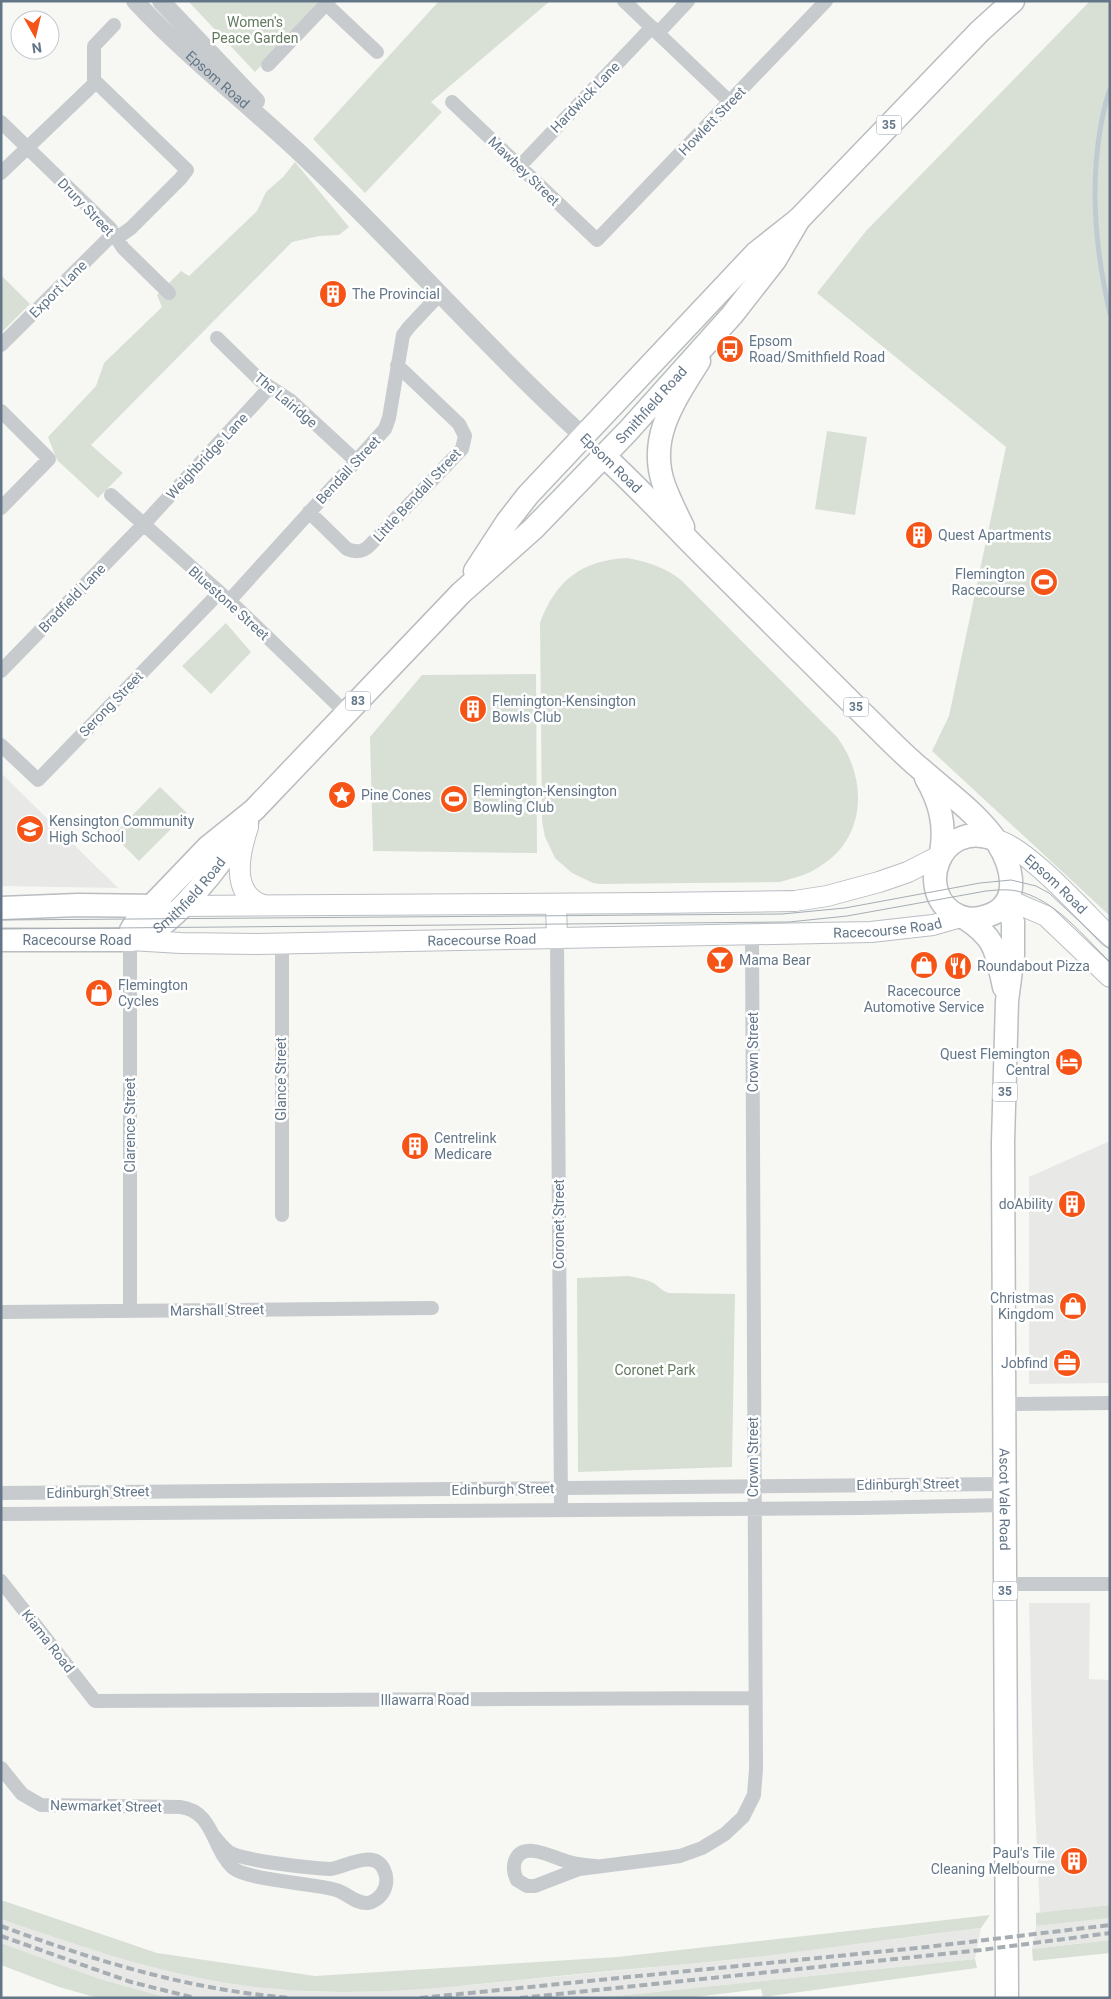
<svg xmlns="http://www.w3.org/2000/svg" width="1111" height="1999" font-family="Roboto,sans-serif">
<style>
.built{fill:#e8e9e7}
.green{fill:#d8e0d5}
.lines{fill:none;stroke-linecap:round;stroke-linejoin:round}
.stream{stroke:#bfcbd1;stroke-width:5}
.secondary-casing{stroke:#b9bec3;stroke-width:22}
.primary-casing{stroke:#babec2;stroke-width:25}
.trunk-casing{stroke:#b9bdc0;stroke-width:25}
.minor{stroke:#c7cbce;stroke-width:14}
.tertiary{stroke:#c7cbce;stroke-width:18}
.secondary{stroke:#fff;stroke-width:20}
.primary{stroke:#fff;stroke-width:22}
.trunk{stroke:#fff;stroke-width:22}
.tram{stroke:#a6adb3;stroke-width:1}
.rail{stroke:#a6adb3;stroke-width:4;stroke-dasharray:8 4;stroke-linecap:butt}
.labels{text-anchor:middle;stroke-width:5;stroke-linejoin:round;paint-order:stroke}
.shield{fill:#fff;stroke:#929fac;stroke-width:1}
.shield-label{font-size:12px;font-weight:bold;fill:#637688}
.park-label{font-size:14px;fill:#637a5f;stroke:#fff}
.street-label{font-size:14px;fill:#637688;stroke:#fff}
.poi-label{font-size:14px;fill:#637688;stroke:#fff;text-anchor:start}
</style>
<rect width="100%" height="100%" fill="#f7f8f4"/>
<!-- built -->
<path class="built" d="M1 773 118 888 1 886Z
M1110 1141V1383L1029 1384V1177Z
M1029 1603H1090L1089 1679 1110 1680V1905L1040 1913 1033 1766Z
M1110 1918V1940L1032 1949 1036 1926Z
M1 1919 86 1948 182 1974 274 1989 320 1992H364L470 1985 730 1960 981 1928 975 1959 597 1998H168L100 1979 1 1943Z"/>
<!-- green -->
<path class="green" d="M188 1H323L255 72Z
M439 1H550L431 102 442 112 365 193 313 139Z
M1090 1H1110V916L932 751 949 716 1006 447 817 293 866 231Z
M295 162 349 227 339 235 319 236 292 242 91 445 123 473 98 498 57 460 48 437 96 386 104 363 162 307 157 295 181 271 189 276 257 211 266 192 283 177Z
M1 275 30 304 1 333Z
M827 431 867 437 855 515 815 509Z
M627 558C648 562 665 567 681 580L837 737C868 778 867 839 819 867 807 875 794 878 780 882L600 884 593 883 572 873 555 858 545 837 542 821 540 623C555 581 582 560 627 558Z
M226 623 251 652 211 694 182 666Z
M536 674 537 853 373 851 370 737 422 675Z
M160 787 187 813 139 861 113 835Z
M628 1276C635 1277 650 1280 655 1284 660 1288 662 1291 669 1293L735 1294 732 1467 578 1472 577 1278Z
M1 1900 157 1953 315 1976 617 1957 990 1915 981 1928C897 1938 813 1951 728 1960 672 1966 616 1970 559 1976 466 1985 370 1998 276 1989 181 1981 90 1950 1 1919Z
M1110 1905V1918L1036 1926V1913Z
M1110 1940V1953L1033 1961 1032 1949Z
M1 1943 100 1979 168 1998H98L59 1987 1 1965Z
M975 1959 977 1968 763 1997 761 1989 687 1998H597Z"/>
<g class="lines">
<!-- stream -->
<path class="stream" d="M1110 89C1105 102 1103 115 1100 130 1090 193 1096 252 1110 314"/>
<!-- secondary casing -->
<g class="secondary-casing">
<g id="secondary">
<path d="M248 827C240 851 229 894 263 905"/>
<path id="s2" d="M995 840C1022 842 1088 916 1110 937"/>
<path d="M1009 900 1046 916 1110 977"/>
<path d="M556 904 557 938"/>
<path d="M182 906 653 903 795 901 827 896 879 882 908 872 941 855"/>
<path id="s3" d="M130 940 181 943 256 944 871 932 933 925 961 917"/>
</g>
</g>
<!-- primary casing -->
<g class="primary-casing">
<g id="primary">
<path d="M604 456C639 488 671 523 704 556 756 608 808 660 861 712 881 731 900 752 922 770 948 793 977 813 997 842 1013 867 1022 905 987 916 979 919 968 920 959 916 913 896 938 818 994 839"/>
<path d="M683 527C676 513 669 499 664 485 647 437 675 400 699 361"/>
<path d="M926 778C940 802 946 825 941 853"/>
<path id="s4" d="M1006 903 1013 922V955L1007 1001 1003 1142 1007 1998"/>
<path d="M965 918C997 939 996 952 1004 987"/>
</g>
</g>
<!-- trunk casing -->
<g class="trunk-casing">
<g id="trunk">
<path d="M475 571 507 522 528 495 756 253 799 219 980 31 1013 1"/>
<path d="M1 908 78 905 161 906"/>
<path id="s5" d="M1 940H130C169 937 228 854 247 822"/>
<path id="s6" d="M130 940 131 930 136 922 208 847 254 810 461 593 533 529 628 431 732 315 775 260 799 219"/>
</g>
</g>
<!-- minor -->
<path class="minor" d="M624 1 730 102
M326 4 377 52
M114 25 94 46V80L187 170 181 178 131 228 117 238
M658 33 688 1
M268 65 329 1
M452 102 597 240 826 1
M1 122 110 228 123 248 169 293
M519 167 652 27
M1 173 96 82
M217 338 261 381 290 400 356 461
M1 345 114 233
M1 411 49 459 1 508
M111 495 235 606 346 713
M309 512 347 549C357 553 364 552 371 544L462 449 465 436 459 424 397 365
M229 601 385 429 389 418 403 335 409 327 440 294
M1 671 143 525 270 387
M1 745 38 780 219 593
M557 938 561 1510
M282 943V1215
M130 1311V940
M1 1312 432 1308
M1004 1404 1110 1403
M1 1493 1004 1484
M1 1514 862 1508 1004 1505
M1 1581 95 1701 755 1698
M1005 1584H1110
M1 1768 22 1794 41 1805 180 1807C214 1811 212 1849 233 1868 246 1879 303 1883 322 1887 328 1888 335 1889 341 1892 350 1896 357 1904 368 1903 376 1901 382 1896 385 1888 387 1882 387 1876 384 1870 375 1848 346 1867 330 1869 310 1868 244 1861 229 1852 223 1848 218 1841 213 1835
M596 1866C587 1865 578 1865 569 1862 555 1859 523 1839 515 1861 513 1867 514 1874 517 1880L527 1886H535L579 1869 666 1858 680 1856 702 1848 725 1834 743 1817 754 1795 756 1769 752 934"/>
<!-- tertiary -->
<g class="tertiary">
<path id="s1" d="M135 1C187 57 247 103 302 155 398 246 485 346 583 436"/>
<path d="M161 1 256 101"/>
</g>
<!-- secondary -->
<use href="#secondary" class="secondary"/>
<!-- primary -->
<use href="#primary" class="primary"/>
<!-- trunk -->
<use href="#trunk" class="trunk"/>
<!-- tram -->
<path class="tram" d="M1 920 782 914 845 908 980 883 1011 880 1036 886 1049 893 1110 950
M1 929 789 922 847 916 986 891C997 890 1007 889 1017 891 1055 899 1084 937 1110 962"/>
<!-- rail -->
<path class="rail" d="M1 1926C95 1961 190 1990 291 1998
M1 1936 131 1982 195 1998
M420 1998 927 1947 1110 1925
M520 1998 981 1950 1110 1933"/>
</g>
<!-- icons -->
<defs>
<g id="building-disc" transform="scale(1.4375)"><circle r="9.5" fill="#f65316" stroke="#fff"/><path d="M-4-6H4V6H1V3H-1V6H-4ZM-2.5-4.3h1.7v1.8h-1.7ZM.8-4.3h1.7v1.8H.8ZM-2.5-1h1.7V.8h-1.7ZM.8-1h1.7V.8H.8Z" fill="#fff"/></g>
<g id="bus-disc" transform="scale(1.4375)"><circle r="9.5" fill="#f65316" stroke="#fff"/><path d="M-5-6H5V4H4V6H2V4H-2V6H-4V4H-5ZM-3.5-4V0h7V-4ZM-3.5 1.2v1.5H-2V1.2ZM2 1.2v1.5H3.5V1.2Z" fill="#fff"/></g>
<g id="stadium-disc" transform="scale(1.4375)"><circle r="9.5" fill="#f65316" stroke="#fff"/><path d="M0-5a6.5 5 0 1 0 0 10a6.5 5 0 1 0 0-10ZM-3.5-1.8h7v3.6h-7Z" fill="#fff"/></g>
<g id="sight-disc" transform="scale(1.4375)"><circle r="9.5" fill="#f65316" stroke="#fff"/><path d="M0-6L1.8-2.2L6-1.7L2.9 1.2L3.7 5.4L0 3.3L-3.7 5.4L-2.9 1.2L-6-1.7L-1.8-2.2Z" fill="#fff"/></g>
<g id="school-disc" transform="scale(1.4375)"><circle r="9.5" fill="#f65316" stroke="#fff"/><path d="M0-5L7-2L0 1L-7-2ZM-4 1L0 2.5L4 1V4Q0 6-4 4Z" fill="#fff"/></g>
<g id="bar-disc" transform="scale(1.4375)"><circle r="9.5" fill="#f65316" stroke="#fff"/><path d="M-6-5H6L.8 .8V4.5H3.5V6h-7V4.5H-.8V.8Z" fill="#fff"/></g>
<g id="shop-disc" transform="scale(1.4375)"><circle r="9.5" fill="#f65316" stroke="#fff"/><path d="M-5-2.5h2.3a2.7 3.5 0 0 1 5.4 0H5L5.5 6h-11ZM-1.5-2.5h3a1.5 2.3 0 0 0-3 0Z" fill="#fff"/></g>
<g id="restaurant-disc" transform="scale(1.4375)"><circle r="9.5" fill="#f65316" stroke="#fff"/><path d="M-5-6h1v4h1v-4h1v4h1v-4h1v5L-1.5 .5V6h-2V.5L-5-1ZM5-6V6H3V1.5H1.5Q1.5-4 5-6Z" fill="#fff"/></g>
<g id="hotel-disc" transform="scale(1.4375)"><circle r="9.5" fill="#f65316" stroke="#fff"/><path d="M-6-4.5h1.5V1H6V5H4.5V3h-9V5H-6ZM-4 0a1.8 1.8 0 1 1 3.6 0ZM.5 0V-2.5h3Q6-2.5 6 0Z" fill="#fff"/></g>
<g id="office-disc" transform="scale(1.4375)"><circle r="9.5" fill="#f65316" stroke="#fff"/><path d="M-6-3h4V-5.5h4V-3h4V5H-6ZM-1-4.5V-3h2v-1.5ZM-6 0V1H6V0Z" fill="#fff"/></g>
</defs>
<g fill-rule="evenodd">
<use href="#building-disc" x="333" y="294"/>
<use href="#bus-disc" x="730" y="349"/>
<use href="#building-disc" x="919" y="535"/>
<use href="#stadium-disc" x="1044" y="582"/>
<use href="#building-disc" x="473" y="709"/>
<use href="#sight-disc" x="342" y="795"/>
<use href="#stadium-disc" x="454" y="799"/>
<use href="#school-disc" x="30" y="829"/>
<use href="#bar-disc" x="720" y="960"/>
<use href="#shop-disc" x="924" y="965"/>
<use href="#restaurant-disc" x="958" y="966"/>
<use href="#shop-disc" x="99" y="993"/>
<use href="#hotel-disc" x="1069" y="1062"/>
<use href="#building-disc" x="415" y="1146"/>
<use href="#building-disc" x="1072" y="1204"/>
<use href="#shop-disc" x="1073" y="1306"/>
<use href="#office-disc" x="1067" y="1363"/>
<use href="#building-disc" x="1074" y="1861"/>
</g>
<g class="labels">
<!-- shield labels -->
<g class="shield">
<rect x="876.5" y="115.5" width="25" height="19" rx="4"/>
<rect x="345.5" y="691.5" width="25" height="19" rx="4"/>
<rect x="843.5" y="697.5" width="25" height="19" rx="4"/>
<rect x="992.5" y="1082.5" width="25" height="19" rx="4"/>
<rect x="992.5" y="1581.5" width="25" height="19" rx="4"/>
</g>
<g class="shield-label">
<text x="889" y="129">35</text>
<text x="358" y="705">83</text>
<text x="856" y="711">35</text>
<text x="1005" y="1096">35</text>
<text x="1005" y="1595">35</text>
</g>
<!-- park labels -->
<g class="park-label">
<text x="255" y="27">Women's<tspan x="255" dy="16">Peace Garden</tspan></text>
<text x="655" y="1375">Coronet Park</text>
</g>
<!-- street labels -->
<g class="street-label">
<text dy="5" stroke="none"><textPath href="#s1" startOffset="114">Epsom Road</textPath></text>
<text transform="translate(585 97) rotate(-46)" y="5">Hardwick Lane</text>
<text transform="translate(712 121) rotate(-46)" y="5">Howlett Street</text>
<text transform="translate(524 171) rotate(44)" y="5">Mawbey Street</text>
<text transform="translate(86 207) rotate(46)" y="5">Drury Street</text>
<text transform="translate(58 289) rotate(-45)" y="5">Export Lane</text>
<text transform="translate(286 400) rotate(40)" y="5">The Lairidge</text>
<text dy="5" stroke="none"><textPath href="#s6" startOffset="750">Smithfield Road</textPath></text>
<text transform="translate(207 456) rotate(-47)" y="5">Weighbridge Lane</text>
<text transform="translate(611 463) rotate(44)" y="5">Epsom Road</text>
<text transform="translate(348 470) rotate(-47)" y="5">Bendall Street</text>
<text transform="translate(417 495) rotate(-47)" y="5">Little Bendall Street</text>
<text transform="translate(72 598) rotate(-46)" y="5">Bradfield Lane</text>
<text transform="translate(229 603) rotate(42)" y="5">Bluestone Street</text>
<text transform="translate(111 704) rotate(-46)" y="5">Serong Street</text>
<text dy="5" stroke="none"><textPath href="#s2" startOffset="76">Epsom Road</textPath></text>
<text dy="5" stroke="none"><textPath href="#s5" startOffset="205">Smithfield Road</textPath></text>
<text dy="5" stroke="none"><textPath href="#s3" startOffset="758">Racecourse Road</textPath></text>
<text dy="5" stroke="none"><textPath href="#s3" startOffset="352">Racecourse Road</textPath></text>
<text dy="5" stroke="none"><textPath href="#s5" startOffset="76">Racecourse Road</textPath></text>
<text transform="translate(753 1052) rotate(-90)" y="5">Crown Street</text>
<text transform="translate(281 1079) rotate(-90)" y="5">Glance Street</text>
<text transform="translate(130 1125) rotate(-90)" y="5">Clarence Street</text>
<text transform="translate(559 1224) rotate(-90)" y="5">Coronet Street</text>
<text transform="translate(217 1310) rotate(-1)" y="5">Marshall Street</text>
<text transform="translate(753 1457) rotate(-90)" y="5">Crown Street</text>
<text transform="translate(908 1484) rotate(-1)" y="5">Edinburgh Street</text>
<text transform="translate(503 1489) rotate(-1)" y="5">Edinburgh Street</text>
<text transform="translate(98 1492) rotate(-1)" y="5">Edinburgh Street</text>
<text dy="5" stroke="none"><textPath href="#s4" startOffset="598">Ascot Vale Road</textPath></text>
<text transform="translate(48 1641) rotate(52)" y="5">Kiama Road</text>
<text x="425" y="1705">Illawarra Road</text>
<text transform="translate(106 1806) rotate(1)" y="5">Newmarket Street</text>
</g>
<!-- poi labels -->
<g class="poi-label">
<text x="352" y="299">The Provincial</text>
<text x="749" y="346">Epsom<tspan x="749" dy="16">Road/Smithfield Road</tspan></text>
<text x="938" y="540">Quest Apartments</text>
<text x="1025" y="579" text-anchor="end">Flemington<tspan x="1025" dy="16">Racecourse</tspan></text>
<text x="492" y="706">Flemington-Kensington<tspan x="492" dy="16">Bowls Club</tspan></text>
<text x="473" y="796">Flemington-Kensington<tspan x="473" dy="16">Bowling Club</tspan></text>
<text x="361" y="800">Pine Cones</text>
<text x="49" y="826">Kensington Community<tspan x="49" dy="16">High School</tspan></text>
<text x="739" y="965">Mama Bear</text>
<text x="977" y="971">Roundabout Pizza</text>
<text x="118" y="990">Flemington<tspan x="118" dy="16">Cycles</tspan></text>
<text x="924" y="996" text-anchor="middle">Racecource<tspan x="924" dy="16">Automotive Service</tspan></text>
<text x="1050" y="1059" text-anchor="end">Quest Flemington<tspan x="1050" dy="16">Central</tspan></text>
<text x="434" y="1143">Centrelink<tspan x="434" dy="16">Medicare</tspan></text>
<text x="1053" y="1209" text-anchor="end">doAbility</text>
<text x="1054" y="1303" text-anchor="end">Christmas<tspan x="1054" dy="16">Kingdom</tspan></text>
<text x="1048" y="1368" text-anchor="end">Jobfind</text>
<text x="1055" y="1858" text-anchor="end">Paul's Tile<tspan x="1055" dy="16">Cleaning Melbourne</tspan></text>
</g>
</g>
<!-- border -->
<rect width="1111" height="1999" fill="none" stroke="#637688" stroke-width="5"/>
<!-- north arrow -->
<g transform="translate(35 35) rotate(172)"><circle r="24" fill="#ffffff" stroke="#c1c8cf"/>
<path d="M0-4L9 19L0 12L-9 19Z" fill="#f65316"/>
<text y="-8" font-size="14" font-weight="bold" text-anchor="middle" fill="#637688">N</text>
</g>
</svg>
